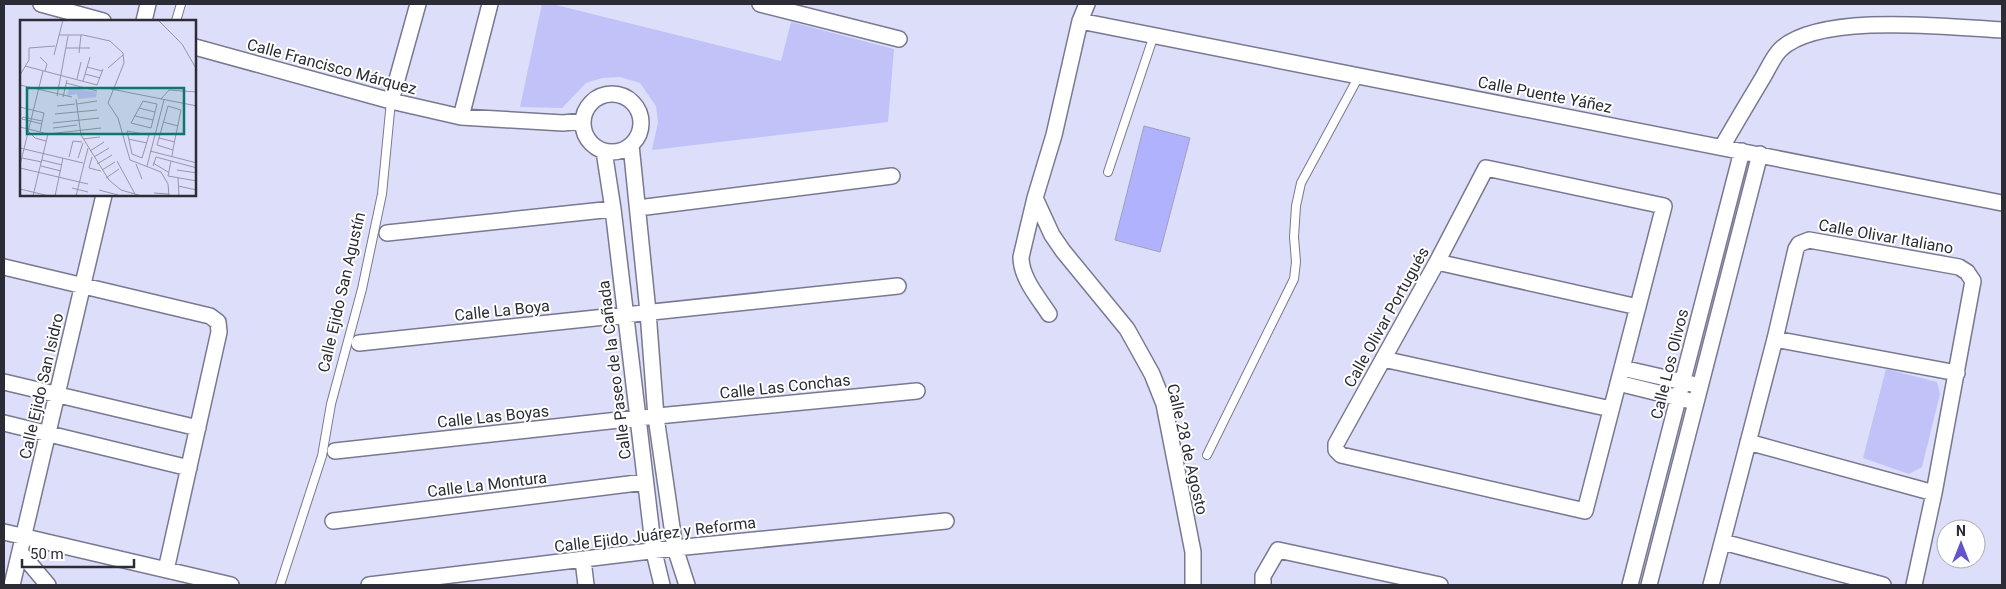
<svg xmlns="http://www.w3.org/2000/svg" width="2006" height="589" font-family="Roboto,sans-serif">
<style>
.green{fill:#c0c2f8}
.building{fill:#b1b2fd;stroke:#9fa1ba}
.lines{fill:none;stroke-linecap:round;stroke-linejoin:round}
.lane-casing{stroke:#787991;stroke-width:10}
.street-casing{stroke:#787991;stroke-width:18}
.lane{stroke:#fff;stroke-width:8}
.street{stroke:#fff;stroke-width:15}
.labels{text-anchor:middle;stroke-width:4;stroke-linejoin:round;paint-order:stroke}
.street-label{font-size:16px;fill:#2b2c36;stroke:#fff}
.inset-road{fill:none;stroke:#9697ab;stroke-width:1}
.view{fill:#0f766e;fill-opacity:0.15;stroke:#0f766e;stroke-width:2.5}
.inset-edge{fill:none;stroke:#2b2c36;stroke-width:2.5}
</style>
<rect width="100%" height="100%" fill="#dddef9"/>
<!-- green -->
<path class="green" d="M542 4H552L781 61 791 22 894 49 888 122 652 150 658 122 656 106 640 83 620 77 602 78 586 83 562 108 520 107Z
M1886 369 1937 382 1940 394 1922 467 1909 474 1863 458Z"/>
<!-- building -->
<path class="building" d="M1144 126 1190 138 1160 252 1115 240Z"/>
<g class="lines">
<!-- lane casing -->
<g class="lane-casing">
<path id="lane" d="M176 21 181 4
M1108 172 1154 35
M1207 455 1294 279 1296 262 1294 237 1296 206 1301 183 1359 76
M280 585 322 456 331 404 362 289 382 194 391 101"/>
</g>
<!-- street casing -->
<g class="street-casing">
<path id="street" d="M41 4 103 21
M760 4 899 39
M1087 4 1080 21 1054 135 1035 198 1052 235 1063 251 1127 329 1152 374 1164 404 1193 552V585
M144 21 148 4
M1080 21 2002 203
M195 47 391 101 461 117 563 123 583 121
M583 123a29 29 0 1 1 58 0a29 29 0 1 1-58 0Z
M391 101 418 4
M461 117 490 4
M631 145 648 312 656 417 675 548 687 585
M1722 147C1735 124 1749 101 1762 79 1768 69 1773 57 1780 50 1818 12 1950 27 2002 30
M604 151 613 209 654 552 662 585
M1486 168 1664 206 1585 511 1341 455 1336 450V444L1437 262Z
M1035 198 1021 257C1021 278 1038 297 1049 314
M638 208 892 176
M387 233 613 209
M1437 262 1638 307
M4 267 210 316 218 322 219 332 166 570
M1775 339 1957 373
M359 343 898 286
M1383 359 1611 409
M1622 368 1692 384
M4 382 198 428
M1618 383 1687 400
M4 423 189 468
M1748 442 1934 493
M335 451 637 418 917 391
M333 521 645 482
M4 532 231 585
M1723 542 1883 585
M20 552 48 585
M583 560 586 585
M12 585 104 195
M369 585 675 548 946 521
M1263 585V576L1278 550 1440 585
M1630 585 1742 151
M1649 585 1760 154
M1711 585 1775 339 1796 249 1799 244 1809 240 1959 267 1967 272 1973 281 1934 493 1914 585"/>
</g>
<!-- lane -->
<use href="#lane" class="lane"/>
<!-- street -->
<use href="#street" class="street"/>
</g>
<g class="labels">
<!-- street labels -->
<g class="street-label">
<text transform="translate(332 66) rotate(15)" y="6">Calle Francisco Márquez</text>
<text transform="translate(1545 94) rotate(11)" y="6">Calle Puente Yáñez</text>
<text transform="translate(1886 236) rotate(10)" y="6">Calle Olivar Italiano</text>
<text transform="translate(341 292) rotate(-77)" y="6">Calle Ejido San Agustín</text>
<text transform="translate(502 310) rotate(-6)" y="6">Calle La Boya</text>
<text transform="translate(1386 317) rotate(-61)" y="6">Calle Olivar Portugués</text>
<text transform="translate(1669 364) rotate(-76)" y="6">Calle Los Olivos</text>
<text transform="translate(614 370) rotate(-97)" y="6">Calle Paseo de la Cañada</text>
<text transform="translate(41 386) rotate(-77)" y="6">Calle Ejido San Isidro</text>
<text transform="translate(785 386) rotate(-6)" y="6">Calle Las Conchas</text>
<text transform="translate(493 416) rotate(-6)" y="6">Calle Las Boyas</text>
<text transform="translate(1188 449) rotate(77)" y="6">Calle 28 de Agosto</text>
<text transform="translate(487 484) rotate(-7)" y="6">Calle La Montura</text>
<text transform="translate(655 534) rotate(-7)" y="6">Calle Ejido Juárez y Reforma</text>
</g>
</g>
<!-- overview -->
<g transform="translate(20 20)">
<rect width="176" height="176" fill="#dddef9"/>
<path d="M49 68 77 72 76 77 58 79 57 74 47 76Z" fill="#c0c2f8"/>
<path class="inset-road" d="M138 0 162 24 177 50M39 15H63L90 21 103 33 104 43 88 83 98 98 110 140 141 152 148 164 149 176M46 28H70M59 33 61 15M34 35 43 0M20 37 27 44 25 51M5 46 77 65 83 49M67 47 82 51M88 48 103 35M65 54 80 58M0 55 9 40V28L35 26M57 59 61 42M63 61 70 37M46 63 77 71M0 65 52 77M91 69 177 86M37 76 48 16M43 77 47 60M56 79 61 115 89 160 101 170 122 176M141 79 149 70 177 72M123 81 137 84 131 108 111 103ZM57 84 77 81M37 86 55 84M0 87 24 93 20 112M119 88 135 92M35 94 77 90M115 96 133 100M143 102 158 106M33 103 79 98M22 104 2 99 3 97 22 101M0 107 28 114 81 108M33 108 57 105M8 111 15 118 26 121M107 111 129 115 122 138 112 134ZM139 118 155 122M63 119 80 117M108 119 127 123M0 128 63 143M70 131 84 122M130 131 177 143M152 136 153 130V129L161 90 148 86 137 125 153 130M49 137 53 121 62 122M72 137 69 148 81 151M74 137 89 128M2 138 22 142M58 138 63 123M22 140 42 145M97 141 115 174M151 141 148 156 177 161M133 143 148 152M77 144 92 135M116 144 122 159M0 145 23 51M21 146 41 151M127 146 144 80M133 146 136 137 177 148M0 148 68 164M82 150 95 142M157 150 177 153M86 158 99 149M158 158 159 176M158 166 177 170M52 168 68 172M0 169 29 176M79 170 98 175M134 173 149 174M13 176 28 114M35 176 43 138M56 176 68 128"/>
<path class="view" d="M7 68H164V114H7Z"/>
<rect width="176" height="176" class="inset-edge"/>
</g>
<!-- border -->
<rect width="2006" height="589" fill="none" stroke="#2b2c36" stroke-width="10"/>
<!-- north arrow -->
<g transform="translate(1961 544)"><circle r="24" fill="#ffffff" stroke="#aaabaf"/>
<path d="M0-4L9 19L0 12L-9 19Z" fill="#6254cd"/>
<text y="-8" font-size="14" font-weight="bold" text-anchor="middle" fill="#2b2c36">N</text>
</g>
<!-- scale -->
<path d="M22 559v8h112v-8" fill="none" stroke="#2b2c36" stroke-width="2.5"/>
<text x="30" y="559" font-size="15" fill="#2b2c36" stroke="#ffffff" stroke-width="4" paint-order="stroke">50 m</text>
</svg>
